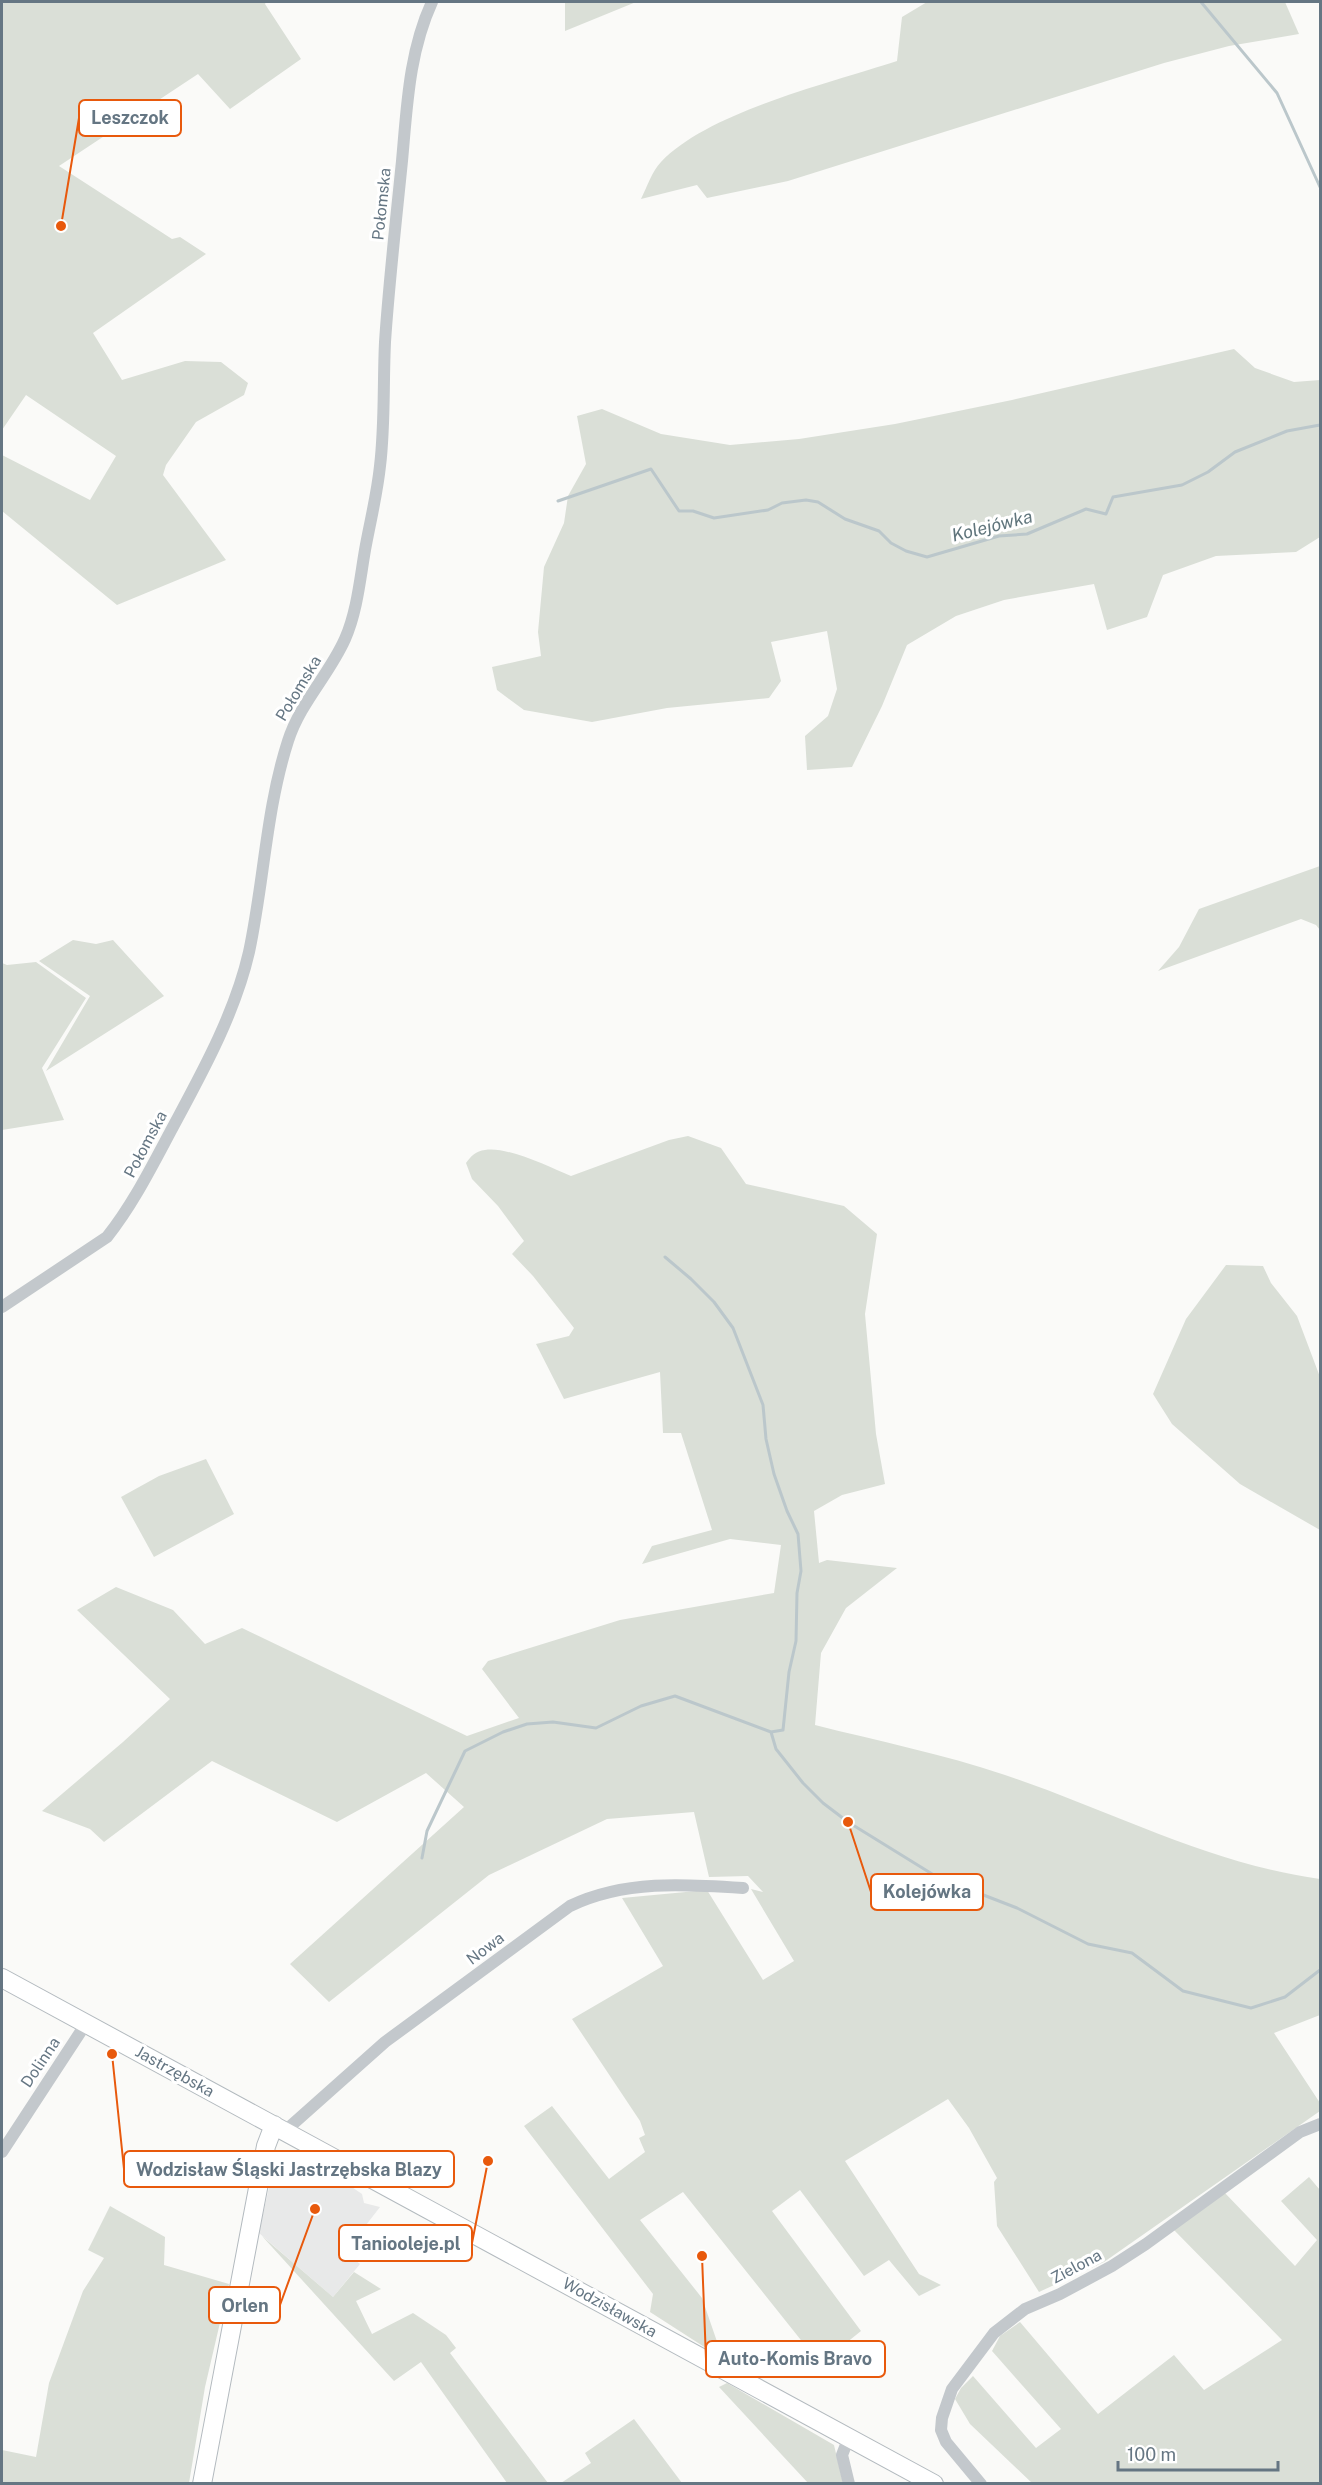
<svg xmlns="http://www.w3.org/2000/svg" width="1322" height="2485" font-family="'Public Sans',sans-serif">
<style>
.built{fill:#e8e9e9}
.green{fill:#dadfd7}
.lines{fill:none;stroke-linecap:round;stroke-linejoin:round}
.stream{stroke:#bbc7cb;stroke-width:3}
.secondary-casing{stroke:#b3babf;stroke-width:20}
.street{stroke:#c3c8cc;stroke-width:12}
.secondary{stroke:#fff;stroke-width:18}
.labels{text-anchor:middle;stroke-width:6;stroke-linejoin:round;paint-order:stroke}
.street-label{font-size:16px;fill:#657683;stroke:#fff}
.water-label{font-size:18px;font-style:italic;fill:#60757c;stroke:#fff}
.leader{fill:none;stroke:#e8590c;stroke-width:2}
.callout-dot{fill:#e8590c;stroke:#fff;stroke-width:2}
.callout{fill:#fff;stroke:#e8590c;stroke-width:2}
.callout-label{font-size:18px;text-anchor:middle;font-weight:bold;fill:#657683}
</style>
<rect width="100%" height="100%" fill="#fafaf8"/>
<!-- built -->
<path class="built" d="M292 2155H302L312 2160 362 2194 364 2203 380 2207 345 2252 360 2264 333 2297 259 2233 271 2178 284 2158Z"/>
<!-- green -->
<path class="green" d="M2 2H266L265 4 301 59 230 109 198 74 59 166 172 239 180 237 206 254 93 333 122 380 185 361 221 362 248 383 244 395 196 422 166 465 163 475 226 560 117 605 2 511V455L90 500 116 456 26 395 2 430Z
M565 2H636L565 31Z
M927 2H1285L1299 34 1229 46 1164 63 788 181 707 198 697 185 641 199C647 187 652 171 661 162 708 112 830 83 897 61L902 17Z
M1234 349 1255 368 1294 382 1320 380V537L1296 552 1216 556 1163 575 1147 617 1107 630 1094 584 1004 600 956 616 907 645 882 706 852 767 807 770 805 736 828 716 837 689 827 631 771 642 781 681 769 698 667 708 592 722 524 710 497 690 492 667 541 656 538 632 544 567 564 523 568 496 586 464 577 416 602 409 661 434 730 445 799 439 895 424 1012 400Z
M1320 866V930L1316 925 1301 919 1158 971 1179 947 1199 909Z
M73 940 96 944 113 940 164 996 46 1071 90 996 39 961Z
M36 962 86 998 42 1068 64 1120 2 1130V963L7 965Z
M688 1136 721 1148 746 1184 844 1206 877 1234 865 1314 876 1434 885 1484 842 1495 814 1511 819 1563 827 1560 897 1568 846 1608 821 1653 815 1725C878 1741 943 1754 1005 1775 1110 1810 1209 1864 1320 1879V2015L1274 2033 1320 2103V2111L1104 2262 1039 2292 997 2226 994 2182 997 2178 969 2128 948 2099 845 2161 919 2274 941 2285 919 2296 889 2260 864 2276 800 2190 772 2211 861 2331 820 2364 683 2192 640 2220 702 2298 723 2359 650 2312 653 2294 524 2126 552 2106 609 2179 645 2152 639 2138 645 2135 640 2121 572 2019 663 1966 622 1898 707 1890 763 1980 794 1961 751 1889 763 1892 748 1876 709 1877 694 1812 607 1819 489 1875 329 2002 290 1964 464 1807 426 1773 337 1822 212 1761 104 1842 90 1829 42 1811 123 1742 170 1699 77 1610 116 1587 173 1610 205 1644 242 1628 467 1736 519 1718 482 1669 488 1661 620 1620 774 1593 781 1545 730 1539 642 1564 652 1546 712 1530 681 1433H663L660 1372 564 1399 536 1344 569 1336 574 1328 533 1276 512 1254 524 1241 498 1206 472 1179 466 1163C471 1156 476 1151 485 1150 507 1146 549 1167 571 1176L669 1140Z
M1226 1265 1263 1266 1271 1283 1297 1316 1320 1377V1530L1240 1484 1172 1424 1153 1394 1186 1319Z
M206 1459 234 1514 154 1557 121 1497 159 1476Z
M1309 2177 1320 2190V2483H1032L970 2424 955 2399 961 2388 973 2376 1036 2448 1061 2429 992 2351 1000 2336 1020 2322 1098 2414 1174 2355 1204 2390 1282 2340 1173 2229 1224 2192 1295 2266 1317 2240 1281 2201Z
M110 2206 165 2237 164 2265 229 2284 205 2387 189 2483H2V2450L36 2457 49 2383 83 2291 104 2258 88 2250Z
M262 2236 333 2297 354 2272 381 2289 356 2301 372 2334 413 2313 446 2335 456 2348 450 2353 548 2483H507L421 2362 394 2381Z
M727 2383 834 2445 843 2483H808L719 2387Z
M634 2419 682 2483H561L591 2463 585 2453Z"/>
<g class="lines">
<!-- stream -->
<path class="stream" d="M1201 2 1277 93 1320 187
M558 501 651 469 679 511H693L714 518 768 510 782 503 806 500 818 502 845 519 879 531 891 543 906 551 927 557 999 536 1027 534 1086 509 1106 514 1113 497 1182 485 1208 472 1235 452 1287 431 1320 425
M665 1257 691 1279 714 1302 733 1328 763 1405 766 1439 774 1474 787 1511 798 1534 801 1571 797 1593 796 1641 789 1672 783 1730 771 1732 776 1749 803 1783 823 1803 848 1822 937 1877 1017 1908 1088 1944 1132 1953 1183 1991 1251 2008 1285 1997 1320 1970
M422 1858 427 1831 465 1751 503 1732 527 1724 553 1722 596 1728 641 1706 675 1696 771 1732"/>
<!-- secondary casing -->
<g class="secondary-casing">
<path id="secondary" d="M2 1978 934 2484
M202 2484 266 2146 274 2125"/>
</g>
<!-- street -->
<path class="street" d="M2 1307 107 1237C134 1203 153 1164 174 1125 203 1071 235 1013 249 952 264 882 266 809 288 741 300 703 329 675 345 639 357 612 360 579 365 550 370 522 377 495 380 466 385 425 383 384 385 342 389 282 396 221 402 161 407 106 409 52 432 2
M285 2131 385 2042 570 1906C624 1880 684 1884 743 1888
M2 2152 87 2022
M849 2484 842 2455 849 2437
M981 2484 946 2442 941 2430 942 2418 952 2389 994 2333 1025 2309 1060 2294 1112 2266 1146 2244 1300 2132 1320 2124"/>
<!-- secondary -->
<use href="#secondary" class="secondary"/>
</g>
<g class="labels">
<!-- street labels -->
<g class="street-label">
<text transform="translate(381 204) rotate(-84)" y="6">Połomska</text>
<text transform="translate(298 688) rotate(-59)" y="6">Połomska</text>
<text transform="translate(145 1144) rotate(-62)" y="6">Połomska</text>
<text transform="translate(485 1948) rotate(-37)" y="6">Nowa</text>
<text transform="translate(40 2062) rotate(-56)" y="6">Dolinna</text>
<text transform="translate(175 2071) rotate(29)" y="6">Jastrzębska</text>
<text transform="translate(1076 2266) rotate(-28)" y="6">Zielona</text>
<text transform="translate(610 2307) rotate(29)" y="6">Wodzisławska</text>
</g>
<!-- water labels -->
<g class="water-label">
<text transform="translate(992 526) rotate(-14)" y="6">Kolejówka</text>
</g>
</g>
<!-- callouts -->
<path class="leader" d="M61 226L79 118M848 1822L871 1892M112 2054L124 2169M488 2161L472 2243M315 2209L280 2305M702 2256L706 2359"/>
<g class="callout-dot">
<circle cx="61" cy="226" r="6"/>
<circle cx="848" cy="1822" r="6"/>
<circle cx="112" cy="2054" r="6"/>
<circle cx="488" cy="2161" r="6"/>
<circle cx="315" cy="2209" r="6"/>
<circle cx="702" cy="2256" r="6"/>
</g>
<g class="callout">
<rect x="79" y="100" width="102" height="36" rx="6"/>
<rect x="871" y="1874" width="112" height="36" rx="6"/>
<rect x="124" y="2151" width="330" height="36" rx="6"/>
<rect x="339" y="2225" width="133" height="36" rx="6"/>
<rect x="209" y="2287" width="71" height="36" rx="6"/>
<rect x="706" y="2341" width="179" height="36" rx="6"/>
</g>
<g class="callout-label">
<text x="130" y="124">Leszczok</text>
<text x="927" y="1898">Kolejówka</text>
<text x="289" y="2176">Wodzisław Śląski Jastrzębska Blazy</text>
<text x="406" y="2250">Taniooleje.pl</text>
<text x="245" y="2312">Orlen</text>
<text x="795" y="2365">Auto-Komis Bravo</text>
</g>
<!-- border -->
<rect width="1322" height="2485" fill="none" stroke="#657683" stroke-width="6"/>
<!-- scale -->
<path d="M1118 2461v9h160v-9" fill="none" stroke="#657683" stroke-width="3"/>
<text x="1127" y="2461" font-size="18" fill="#657683" stroke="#ffffff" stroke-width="4.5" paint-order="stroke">100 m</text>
</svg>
